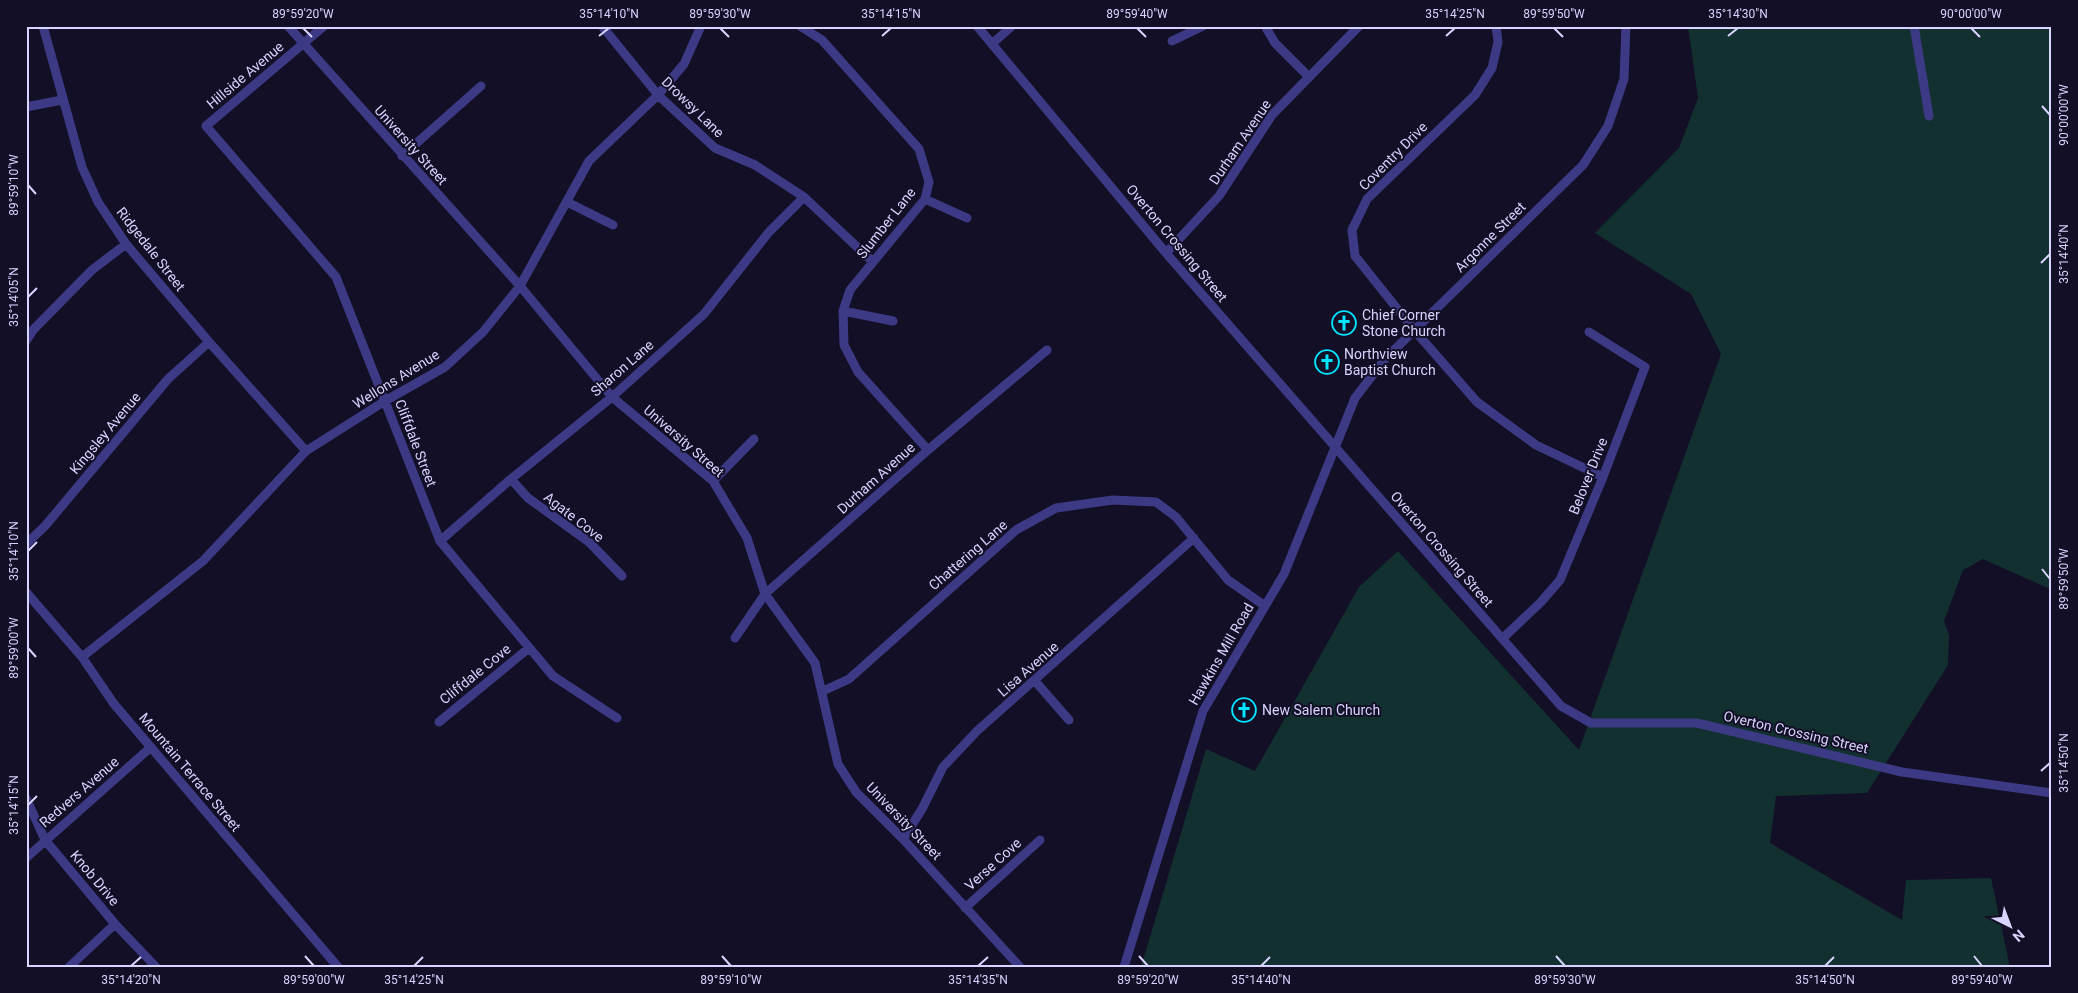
<svg xmlns="http://www.w3.org/2000/svg" width="2078" height="993" font-family="Roboto,sans-serif">
<style>
.green{fill:#12302f}
.lines{fill:none;stroke-linecap:round;stroke-linejoin:round}
.minor{stroke:#3d3a85;stroke-width:9}
.ticks{fill:none;stroke:#d9d4ff;stroke-width:2}
.labels{text-anchor:middle;stroke-width:4;stroke-linejoin:round;paint-order:stroke}
.street-label{font-size:14px;fill:#d9d4ff;stroke:#130f26}
.poi-label{font-size:14px;fill:#d9d4ff;stroke:#130f26;text-anchor:start}
.neatline{fill:none;stroke:#d9d4ff;stroke-width:2}
.ticks-label{font-size:12px;text-anchor:middle;fill:#d9d4ff}
</style>
<rect width="100%" height="100%" fill="#130f26"/>
<!-- green -->
<path class="green" d="M1688 26H2052V590L1983 559 1963 570 1944 621 1949 635 1948 665 1867 793 1776 796 1770 843 1902 920 1906 880 1991 878 2010 967H1141L1206 749 1255 771 1359 587 1398 551 1579 750 1721 354 1691 294 1595 233 1679 148 1698 98Z"/>
<g class="lines">
<!-- minor -->
<path class="minor" d="M43 26 82 167 98 202 126 244 209 342 306 451
M288 26 520 286 612 397 713 481 747 538 765 594 815 663 838 764 856 792 903 839 1020 967
M324 26 206 126 336 277 440 541 553 676 617 718
M602 26 658 95 715 148 755 165 804 197 873 262
M800 26 822 40 919 149 929 182 925 199 850 290 843 311 844 345 858 372 928 450
M977 26 1166 253 1561 706 1591 723H1697L1902 772 2052 793
M1265 26 1275 43 1308 76
M1496 26 1498 42 1492 68 1475 95 1367 199 1352 230 1355 256 1415 331 1477 402 1536 445 1603 477
M1914 26 1929 116
M1172 41 1203 26
M993 43 1012 26
M26 107 62 100
M402 156 481 86
M925 199 967 218
M567 202 613 225
M1166 253 1219 196 1272 115 1359 26
M843 311 893 321
M26 341 33 330 92 270 126 244
M511 479 528 498 589 542 622 576
M713 481 754 439
M440 541 511 479 612 397 704 314 769 232 804 197
M26 544 45 526 168 379 209 342
M26 592 82 657 114 704 338 967
M735 638 765 594 928 450 1047 350
M1503 638 1541 602 1560 580 1603 477 1645 367 1589 332
M82 657 203 561 306 451 385 401 445 367 483 332 520 286 589 161 658 95 684 64 701 26
M1035 681 1069 720
M823 691 849 679 1016 530 1056 508 1113 500 1156 502 1176 517 1228 580 1265 606
M439 722 529 648
M26 798 45 840 115 924 156 967
M903 839 922 809 943 767 977 731 1194 538
M26 858 151 747
M965 908 1040 840
M69 967 115 924
M1124 967 1203 711 1284 574 1355 398 1385 359 1583 165 1608 126 1624 79 1626 26"/>
</g>
<!-- ticks -->
<path class="ticks" d="M303 28 312 37M720 28 729 37M1137 28 1146 37M1554 28 1563 37M1971 28 1980 37M599 36 609 28M882 36 891 28M1446 36 1455 28M1728 36 1738 28M2042 106 2050 115M28 185 36 194M2041 263 2050 254M28 297 37 288M28 551 37 542M2042 569 2050 579M28 648 36 657M2041 771 2050 763M28 805 37 796M305 956 314 966M722 956 731 966M1139 956 1148 966M1556 956 1565 966M1974 956 1982 966M131 966 141 957M414 966 423 957M978 966 988 957M1261 966 1270 957M1825 966 1834 957"/>
<!-- icons -->
<defs>
<g id="church-ring" transform="scale(1.25)"><circle r="9.5" fill="#130f26" stroke="#00e5ff" stroke-width="1.5"/><path d="M-1.2-6h2.4v3.5h3.3v2.4h-3.3V6h-2.4V-.1h-3.3v-2.4h3.3Z" fill="#00e5ff"/></g>
</defs>
<g fill-rule="evenodd">
<use href="#church-ring" x="1344" y="323"/>
<use href="#church-ring" x="1327" y="362"/>
<use href="#church-ring" x="1244" y="710"/>
</g>
<g class="labels">
<!-- street labels -->
<g class="street-label">
<text transform="translate(245 75) rotate(-40)" y="5">Hillside Avenue</text>
<text transform="translate(693 107) rotate(44)" y="5">Drowsy Lane</text>
<text transform="translate(1240 142) rotate(-56)" y="5">Durham Avenue</text>
<text transform="translate(411 145) rotate(48)" y="5">University Street</text>
<text transform="translate(1393 156) rotate(-45)" y="5">Coventry Drive</text>
<text transform="translate(886 223) rotate(-52)" y="5">Slumber Lane</text>
<text transform="translate(1490 237) rotate(-45)" y="5">Argonne Street</text>
<text transform="translate(1177 243) rotate(50)" y="5">Overton Crossing Street</text>
<text transform="translate(151 249) rotate(52)" y="5">Ridgedale Street</text>
<text transform="translate(622 368) rotate(-41)" y="5">Sharon Lane</text>
<text transform="translate(396 379) rotate(-32)" y="5">Wellons Avenue</text>
<text transform="translate(105 433) rotate(-50)" y="5">Kingsley Avenue</text>
<text transform="translate(684 441) rotate(41)" y="5">University Street</text>
<text transform="translate(416 443) rotate(69)" y="5">Cliffdale Street</text>
<text transform="translate(1588 476) rotate(-68)" y="5">Belover Drive</text>
<text transform="translate(876 478) rotate(-42)" y="5">Durham Avenue</text>
<text transform="translate(574 517) rotate(38)" y="5">Agate Cove</text>
<text transform="translate(1442 549) rotate(49)" y="5">Overton Crossing Street</text>
<text transform="translate(968 555) rotate(-41)" y="5">Chattering Lane</text>
<text transform="translate(1221 654) rotate(-60)" y="5">Hawkins Mill Road</text>
<text transform="translate(1028 669) rotate(-41)" y="5">Lisa Avenue</text>
<text transform="translate(475 674) rotate(-39)" y="5">Cliffdale Cove</text>
<text transform="translate(1796 732) rotate(13)" y="5">Overton Crossing Street</text>
<text transform="translate(190 772) rotate(50)" y="5">Mountain Terrace Street</text>
<text transform="translate(79 792) rotate(-41)" y="5">Redvers Avenue</text>
<text transform="translate(904 821) rotate(46)" y="5">University Street</text>
<text transform="translate(993 864) rotate(-42)" y="5">Verse Cove</text>
<text transform="translate(95 878) rotate(50)" y="5">Knob Drive</text>
</g>
<!-- poi labels -->
<g class="poi-label">
<text x="1362" y="320">Chief Corner<tspan x="1362" dy="16">Stone Church</tspan></text>
<text x="1344" y="359">Northview<tspan x="1344" dy="16">Baptist Church</tspan></text>
<text x="1262" y="715">New Salem Church</text>
</g>
</g>
<!-- border -->
<rect width="2078" height="993" fill="none" stroke="#130f26" stroke-width="55"/>
<!-- north arrow -->
<g transform="translate(2010 926) rotate(138)" stroke="#130f26" stroke-width="4" paint-order="stroke">
<path d="M0-4L9 19L0 12L-9 19Z" fill="#d9d4ff"/>
<text y="-8" font-size="14" font-weight="bold" text-anchor="middle" fill="#d9d4ff">N</text>
</g>
<rect x="28" y="28" width="2022" height="938" class="neatline"/>
<g class="ticks-label">
<text x="303" y="18">89°59'20"W</text>
<text x="609" y="18">35°14'10"N</text>
<text x="720" y="18">89°59'30"W</text>
<text x="891" y="18">35°14'15"N</text>
<text x="1137" y="18">89°59'40"W</text>
<text x="1455" y="18">35°14'25"N</text>
<text x="1554" y="18">89°59'50"W</text>
<text x="1738" y="18">35°14'30"N</text>
<text x="1971" y="18">90°00'00"W</text>
<text transform="translate(2064 115) rotate(-90)" y="4">90°00'00"W</text>
<text transform="translate(14 185) rotate(-90)" y="4">89°59'10"W</text>
<text transform="translate(2064 254) rotate(-90)" y="4">35°14'40"N</text>
<text transform="translate(14 297) rotate(-90)" y="4">35°14'05"N</text>
<text transform="translate(14 551) rotate(-90)" y="4">35°14'10"N</text>
<text transform="translate(2064 579) rotate(-90)" y="4">89°59'50"W</text>
<text transform="translate(14 648) rotate(-90)" y="4">89°59'00"W</text>
<text transform="translate(2064 763) rotate(-90)" y="4">35°14'50"N</text>
<text transform="translate(14 805) rotate(-90)" y="4">35°14'15"N</text>
<text x="131" y="984">35°14'20"N</text>
<text x="314" y="984">89°59'00"W</text>
<text x="414" y="984">35°14'25"N</text>
<text x="731" y="984">89°59'10"W</text>
<text x="978" y="984">35°14'35"N</text>
<text x="1148" y="984">89°59'20"W</text>
<text x="1261" y="984">35°14'40"N</text>
<text x="1565" y="984">89°59'30"W</text>
<text x="1825" y="984">35°14'50"N</text>
<text x="1982" y="984">89°59'40"W</text>
</g>
</svg>
